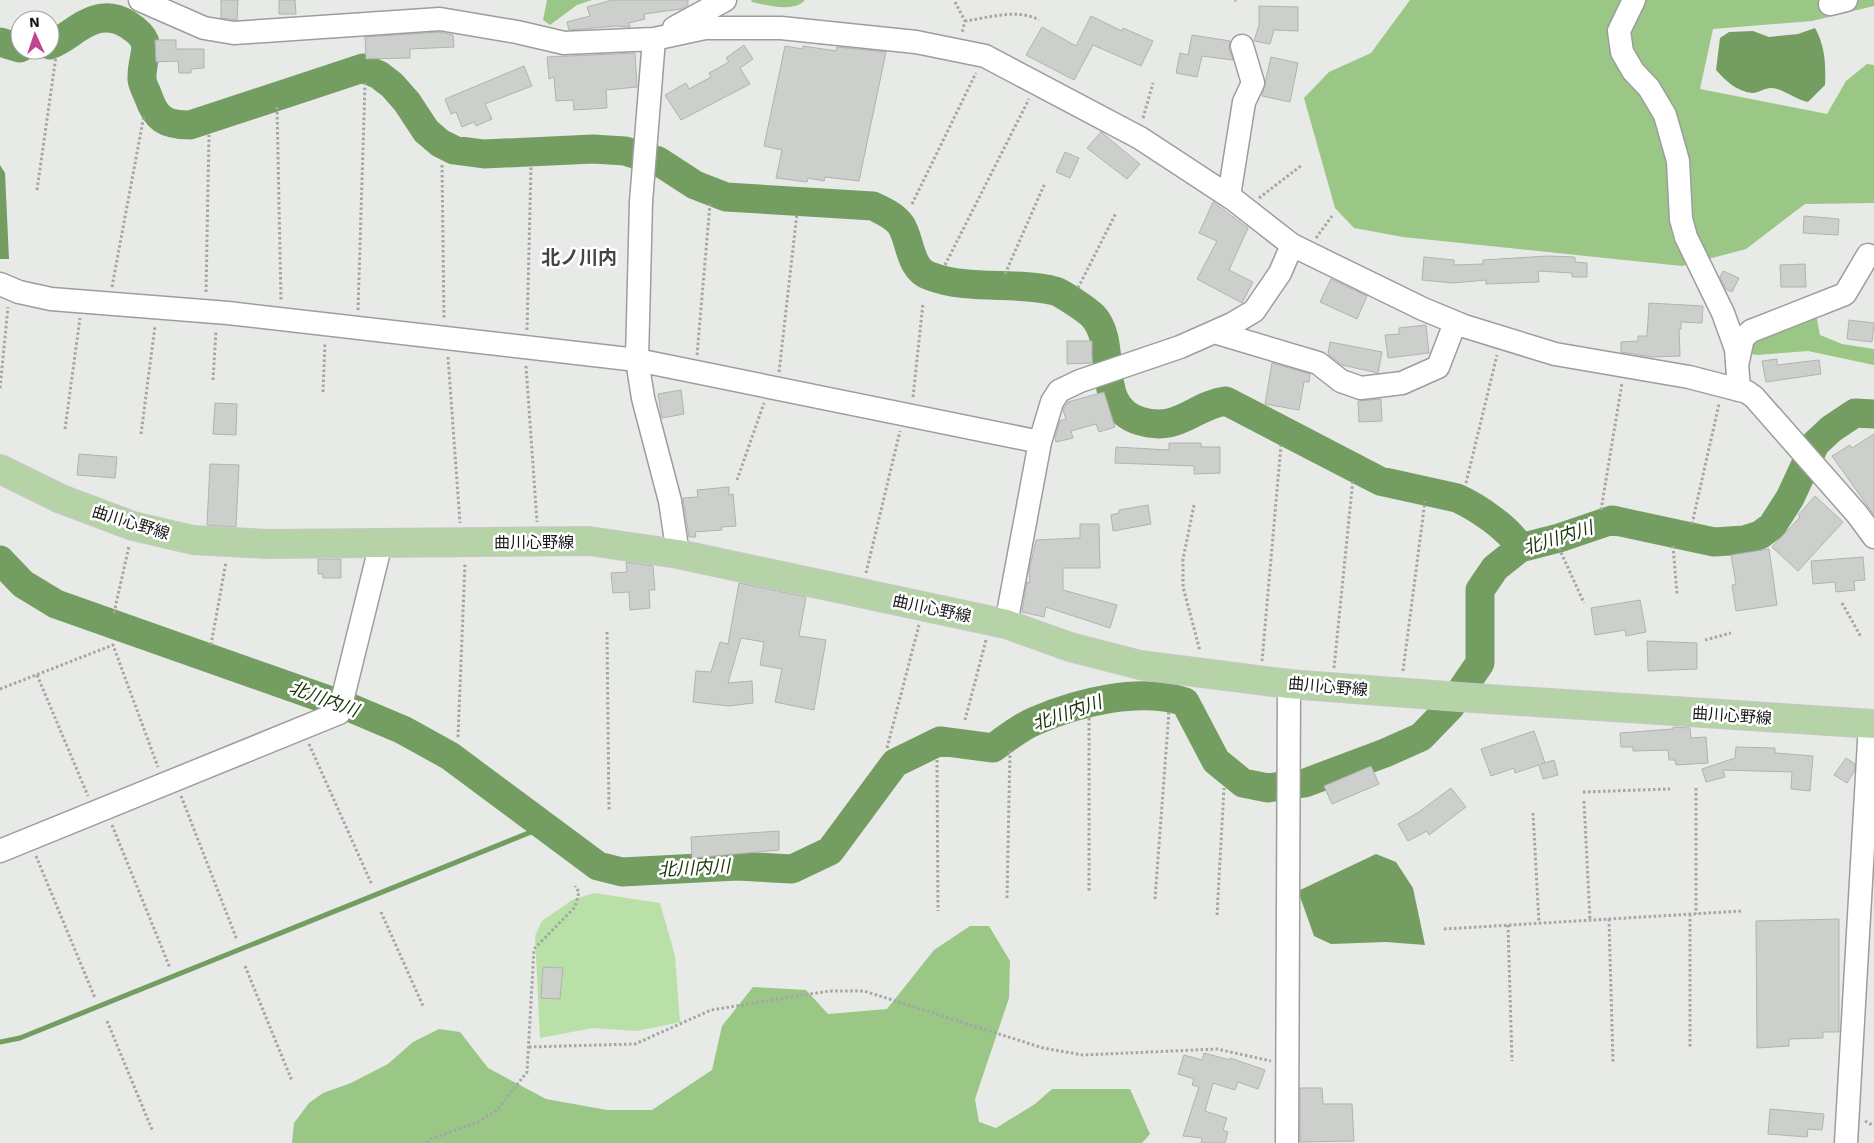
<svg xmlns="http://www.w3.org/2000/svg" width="1874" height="1143" font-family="'Work Sans','Noto Sans JP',sans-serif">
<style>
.green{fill:#b9e0a7}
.forest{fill:#9ac686}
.water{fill:#749e61}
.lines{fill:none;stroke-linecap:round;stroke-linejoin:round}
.stream{stroke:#749e61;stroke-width:5}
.river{stroke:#749e61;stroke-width:29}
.building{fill:#cccfcb;stroke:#b0b3af}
.minor-casing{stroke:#9c9e9b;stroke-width:25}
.major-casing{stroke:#c7c8c7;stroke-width:30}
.path{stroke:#a5a6a4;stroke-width:3;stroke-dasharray:2.5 2.5;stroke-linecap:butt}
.minor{stroke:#fff;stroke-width:22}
.major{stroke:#b5d3a6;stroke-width:28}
.labels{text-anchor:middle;stroke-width:5;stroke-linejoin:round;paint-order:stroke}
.street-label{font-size:16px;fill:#171817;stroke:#fff}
.water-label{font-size:18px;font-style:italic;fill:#193508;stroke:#fff}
.quarter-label{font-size:19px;font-weight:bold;fill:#434542;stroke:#fff}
</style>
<rect width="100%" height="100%" fill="#e8eae7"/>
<!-- green -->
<path class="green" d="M594 893 660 903 675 956 680 1022 637 1031 593 1028 540 1038 535 936 542 921 572 900Z"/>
<!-- forest -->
<path class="forest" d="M547 0H592L577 5 550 25 543 20Z
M751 0H805C794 13 766 5 752 2Z
M1410 0H1874V6L1812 21 1713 29 1700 89 1827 114 1846 81 1867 64 1874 65V203L1805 204 1746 249 1682 266 1403 237 1354 228 1335 208 1304 98 1329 72 1371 53Z
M1816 315 1820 335 1842 344 1874 349V365L1808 351 1757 355 1746 353 1747 341 1769 332H1781L1788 317Z
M970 926H989L1010 961 1009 998 975 1099 979 1122 996 1128 1035 1104 1052 1089H1130L1150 1134 1142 1143H292L294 1123 309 1103 323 1093 351 1083 388 1064 413 1042 439 1029 460 1032 488 1068 546 1099 607 1110H652L712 1070 722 1026 753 987 806 990 828 1014 887 1009 934 950Z"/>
<!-- water -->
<path class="water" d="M1815 28C1825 46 1826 64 1825 85L1808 102C1794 99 1782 88 1771 88 1765 88 1758 93 1752 93 1736 91 1726 81 1716 70L1720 38 1729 32 1753 31 1769 37 1798 34Z
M0 165 5 173 9 259H0Z
M1376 854 1396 862 1413 888 1425 945 1386 942 1331 944 1314 936 1298 891Z"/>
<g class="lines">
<!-- stream -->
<path class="stream" d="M0 1042 20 1038 546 826"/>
<!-- river -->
<path class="river" d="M0 42 20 48
M50 45C66 39 78 25 94 20 106 16 117 18 127 24 157 43 142 51 142 77 141 83 146 90 148 96 156 119 165 125 190 125L363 68 379 75 392 85 407 102 426 131 440 143 454 150 484 154 593 149 625 151 658 161 695 185 726 197 873 206C883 211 894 215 901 225 911 241 909 269 930 276 969 291 1015 281 1055 291 1062 293 1087 310 1093 316 1120 345 1091 406 1140 421 1179 433 1194 405 1226 401L1380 481 1457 498C1477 507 1510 529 1520 548
M0 560 23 584 56 604 351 708 403 730 450 756 598 866 622 872 737 866 792 869 830 851 895 763 940 741 993 748C1006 739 1020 727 1035 721 1078 702 1140 687 1185 702L1216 761 1243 783 1268 788 1305 783 1385 753 1421 737 1450 707 1480 663V590L1495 568 1520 548 1559 538 1612 520 1714 542 1744 540 1760 535 1772 526 1790 498 1815 444 1831 429 1855 413 1874 414"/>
</g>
<!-- building -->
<path class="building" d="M221 0H238L237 20 221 18Z
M279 0H295L296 14H279Z
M612 0H688V5L681 9 644 14 645 19 629 23 630 27 616 26 569 30 567 22 590 16 587 7Z
M1259 6 1298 7V31L1274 30 1270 44 1254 41 1259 25Z
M1091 16 1122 31 1123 28 1153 41 1141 66 1093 45 1074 80 1026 55 1042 27 1076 46Z
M439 32 453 35 454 47 410 49V58L366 59 365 37Z
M1192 35 1230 41 1229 49 1233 60 1202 56 1197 77 1176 73 1180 53 1188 55Z
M155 40H176V49H204V68L191 69V73H179L178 61 156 62Z
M744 45 753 59 740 68 750 84 681 120 665 95 686 83 689 89 711 77 709 73 729 62 726 58Z
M785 46 803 49V46L836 51 837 47 886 52 859 181 825 177 824 181 808 178 807 182 776 178 782 150 764 146Z
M635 53 637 87 606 90 607 108 574 110 573 100 556 101 554 77 549 79 547 57Z
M1271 57 1298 63 1290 102 1262 96Z
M524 66 532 86 485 104 492 119 476 126 474 122 462 127 456 112 451 114 445 99Z
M1101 132 1140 164 1127 179 1087 148Z
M1065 152 1079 158 1070 178 1056 172Z
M1213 202 1248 228 1229 270 1253 282 1242 303 1197 279 1217 241 1199 233Z
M1804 216 1839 219 1838 235 1803 233Z
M1548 256 1575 257V262L1587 263V277H1572V273L1538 271 1539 282 1486 284V280L1453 283 1422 280 1424 257 1454 260V265L1483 264V260Z
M1805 264 1806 287H1781L1780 265Z
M1723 271 1739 278 1732 292 1726 289 1720 277Z
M1331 279 1367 296 1357 319 1320 302Z
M1649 303 1703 306 1702 323 1681 322V329H1679L1680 356 1652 357 1621 352V342L1638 341V336H1647Z
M1849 320 1874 323 1872 342 1847 339Z
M1426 325 1429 353 1388 358 1385 335 1399 334V328Z
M1067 341H1092V363L1067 364Z
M1330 342 1382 352 1378 373 1342 365 1328 354Z
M1777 359V365L1819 360 1821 374 1766 382 1762 361Z
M1272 363 1310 374 1309 382H1304L1299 410 1265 404Z
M681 390 684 414 662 418 658 394Z
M1104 392 1115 427 1099 432 1096 424 1071 431 1073 438 1056 442 1055 438 1060 421 1066 419 1063 410 1068 402Z
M1381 399 1382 421 1359 422 1358 401Z
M215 403 237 404 236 435 213 434Z
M1874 434V515L1832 456 1850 445 1852 448Z
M1169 443H1201V447H1220V473L1194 474V466L1115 463 1116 447 1169 450Z
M79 454 117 457 115 478 77 475Z
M210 464 239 465 236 527 207 525Z
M729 487V495L733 494 736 526 721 527 722 530 695 532 696 537H689L683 498 698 497 697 490Z
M1815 496 1843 522 1798 571 1772 547 1800 517 1798 515Z
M1148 505 1151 524 1113 531 1111 515 1119 513V510Z
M1080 524H1099L1100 568H1063V590L1117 605 1110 628 1046 607 1044 617 1022 612 1027 582 1030 583 1029 571 1036 540 1080 538Z
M1769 549 1777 605 1736 611 1732 585 1736 584 1731 555Z
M1863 557 1865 580 1854 581 1855 590 1836 592 1835 582 1813 584 1811 561Z
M318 559H341V578H323V574H318Z
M626 562 653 566 655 590H649L650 608 630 610 629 592 613 593 611 573 627 572Z
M739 583 806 597 799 636 826 640 814 710 775 702 782 669 760 665 764 642 741 638 728 683 752 681 753 703 729 706 693 702 696 671 711 672 720 642 728 644Z
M1640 600 1646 632 1626 636 1625 630 1595 635 1591 608Z
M1647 641 1697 643V669L1648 671Z
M1673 727 1690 728 1691 738 1706 737 1708 763 1676 765 1675 760H1669L1668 750 1633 751V747H1621L1620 733 1673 729Z
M1534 731 1545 763 1541 764 1554 760 1558 775 1543 779 1539 765 1515 773 1514 768 1491 776 1481 749Z
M1736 747 1775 748V753L1813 756 1810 791 1791 789 1792 772 1723 770 1725 777 1706 782 1702 769 1735 758Z
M1846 758 1855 764 1854 772 1847 783 1834 775Z
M1371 766 1379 784 1332 804 1324 786Z
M1451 788 1466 807 1429 835 1427 831 1408 841 1398 824 1419 812Z
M779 831V850L692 858 691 837Z
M1839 919V1032H1823V1038L1789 1039V1046L1757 1048 1756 921Z
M543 967 563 968 560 999 541 998Z
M1204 1053 1230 1060V1058L1265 1070 1258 1089 1238 1082 1235 1090 1213 1083 1205 1111 1227 1118 1223 1130 1228 1132 1225 1143H1201L1202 1138 1183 1136 1199 1087 1192 1085 1194 1079 1178 1074 1184 1055 1202 1060Z
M1300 1088H1322L1323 1104H1352L1354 1141 1300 1142Z
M1770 1109 1824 1114 1822 1130 1808 1129 1807 1137 1768 1134Z"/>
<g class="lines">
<!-- minor casing -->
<g class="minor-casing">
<path id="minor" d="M140 0 204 28 234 33 440 19 517 32 564 43 654 39 705 28H781L916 42 985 56 1140 138 1233 199 1292 245 1423 309 1464 326 1555 354 1689 377 1747 392 1754 397 1857 514 1874 537
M1634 0 1619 31 1622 52 1633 71 1649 88 1665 115 1678 161 1681 219 1686 237 1723 313 1736 349 1739 390
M1830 4 1846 0
M674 28 725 0
M654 39 641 202 637 360 643 398 670 501 678 554
M1229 196 1244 102 1253 83 1242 46
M0 284 19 292 51 299 228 313 637 360 1040 442
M1214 332 1318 363 1341 381 1361 388 1402 383 1438 367 1455 323
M1738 361 1743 338 1751 331 1845 294 1868 255
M1006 624 1040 442 1052 402 1059 391 1080 381 1180 347 1232 324 1254 311 1280 273 1292 245
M0 851 339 713 381 543
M1287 1143 1289 684
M1846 1143 1870 724"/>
</g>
<!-- major casing -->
<g class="major-casing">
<path id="major" d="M0 469 61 499 133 526 193 540 268 544 589 541 678 554 1006 624 1070 647 1140 665 1289 684 1473 698 1874 724"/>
</g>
<!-- path -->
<path class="path" d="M1235 0 1236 1
M955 2 965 21 962 33
M965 21C987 18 1018 8 1039 20
M277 107 281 301
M1143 118 1153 83
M442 165 444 319
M37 190 56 56
M1259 198 1302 165
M912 204 976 73
M1316 238 1332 216
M945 265 1029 99
M1005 274 1045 183
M112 287 144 115
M1078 288 1116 213
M206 292 209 135
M358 310 365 83
M527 330 531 166
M697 355 710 204
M448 357 460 523
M526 366 537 522
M779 372 797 213
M213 380 216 331
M0 388 8 307
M323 392 325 342
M913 397 923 303
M65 429 80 318
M141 434 155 326
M737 480 764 403
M1466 483 1497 355
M1194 505 1183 559V587L1200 651
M1601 510 1622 383
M1692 524 1719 404
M1673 546 1677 594
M1559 548 1584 603
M866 573 900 431
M1842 603 1861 637
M114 613 129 546
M607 632 609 811
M1705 640 1731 633
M211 645 226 562
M1262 661 1281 445
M1334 668 1353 479
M1403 671 1425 501
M37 675 88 796
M0 689 113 645 158 767
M1089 713V892
M965 720 986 640
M458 737 465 563
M309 744 372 885
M887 748 919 625
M937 760 938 911
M1696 788V914
M1583 792 1670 789
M181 796 237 940
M1584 801 1590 920
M1533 813 1539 923
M112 825 170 968
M36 856 95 998
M1007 898 1010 751
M1155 899 1169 711
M381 912 423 1006
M1690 914V1048
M1217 915 1224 788
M1609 919 1613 1062
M1508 925 1512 1061
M1444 929 1742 911
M245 966 292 1081
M107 1021 153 1132
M529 1047 635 1044 711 1010 829 991H864L1043 1048 1083 1055 1217 1049 1271 1061
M1865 1121 1874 1126
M427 1143 431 1139 478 1122 497 1110 527 1072 534 949 575 907 579 892 575 886"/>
<!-- minor -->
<use href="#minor" class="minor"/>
<!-- major -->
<use href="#major" class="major"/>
</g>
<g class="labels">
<!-- street labels -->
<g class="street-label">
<text transform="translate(131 522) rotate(17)" y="6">曲川心野線</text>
<text x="534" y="548">曲川心野線</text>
<text transform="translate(932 608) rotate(12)" y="6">曲川心野線</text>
<text transform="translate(1328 686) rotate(5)" y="6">曲川心野線</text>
<text transform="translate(1732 715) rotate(4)" y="6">曲川心野線</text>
</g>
<!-- water labels -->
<g class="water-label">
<text transform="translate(1558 538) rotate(-18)" y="6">北川内川</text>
<text transform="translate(324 699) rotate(20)" y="6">北川内川</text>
<text transform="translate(1067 713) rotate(-19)" y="6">北川内川</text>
<text transform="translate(694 868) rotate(-3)" y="6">北川内川</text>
</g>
<!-- quarter labels -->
<g class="quarter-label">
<text x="579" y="264">北ノ川内</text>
</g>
</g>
<!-- north arrow -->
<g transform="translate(35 35) rotate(357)"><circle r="24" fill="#ffffff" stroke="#a2a3a2"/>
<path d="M0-4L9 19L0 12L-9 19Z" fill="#c24492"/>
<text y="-8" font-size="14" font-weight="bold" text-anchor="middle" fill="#171817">N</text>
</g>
</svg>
